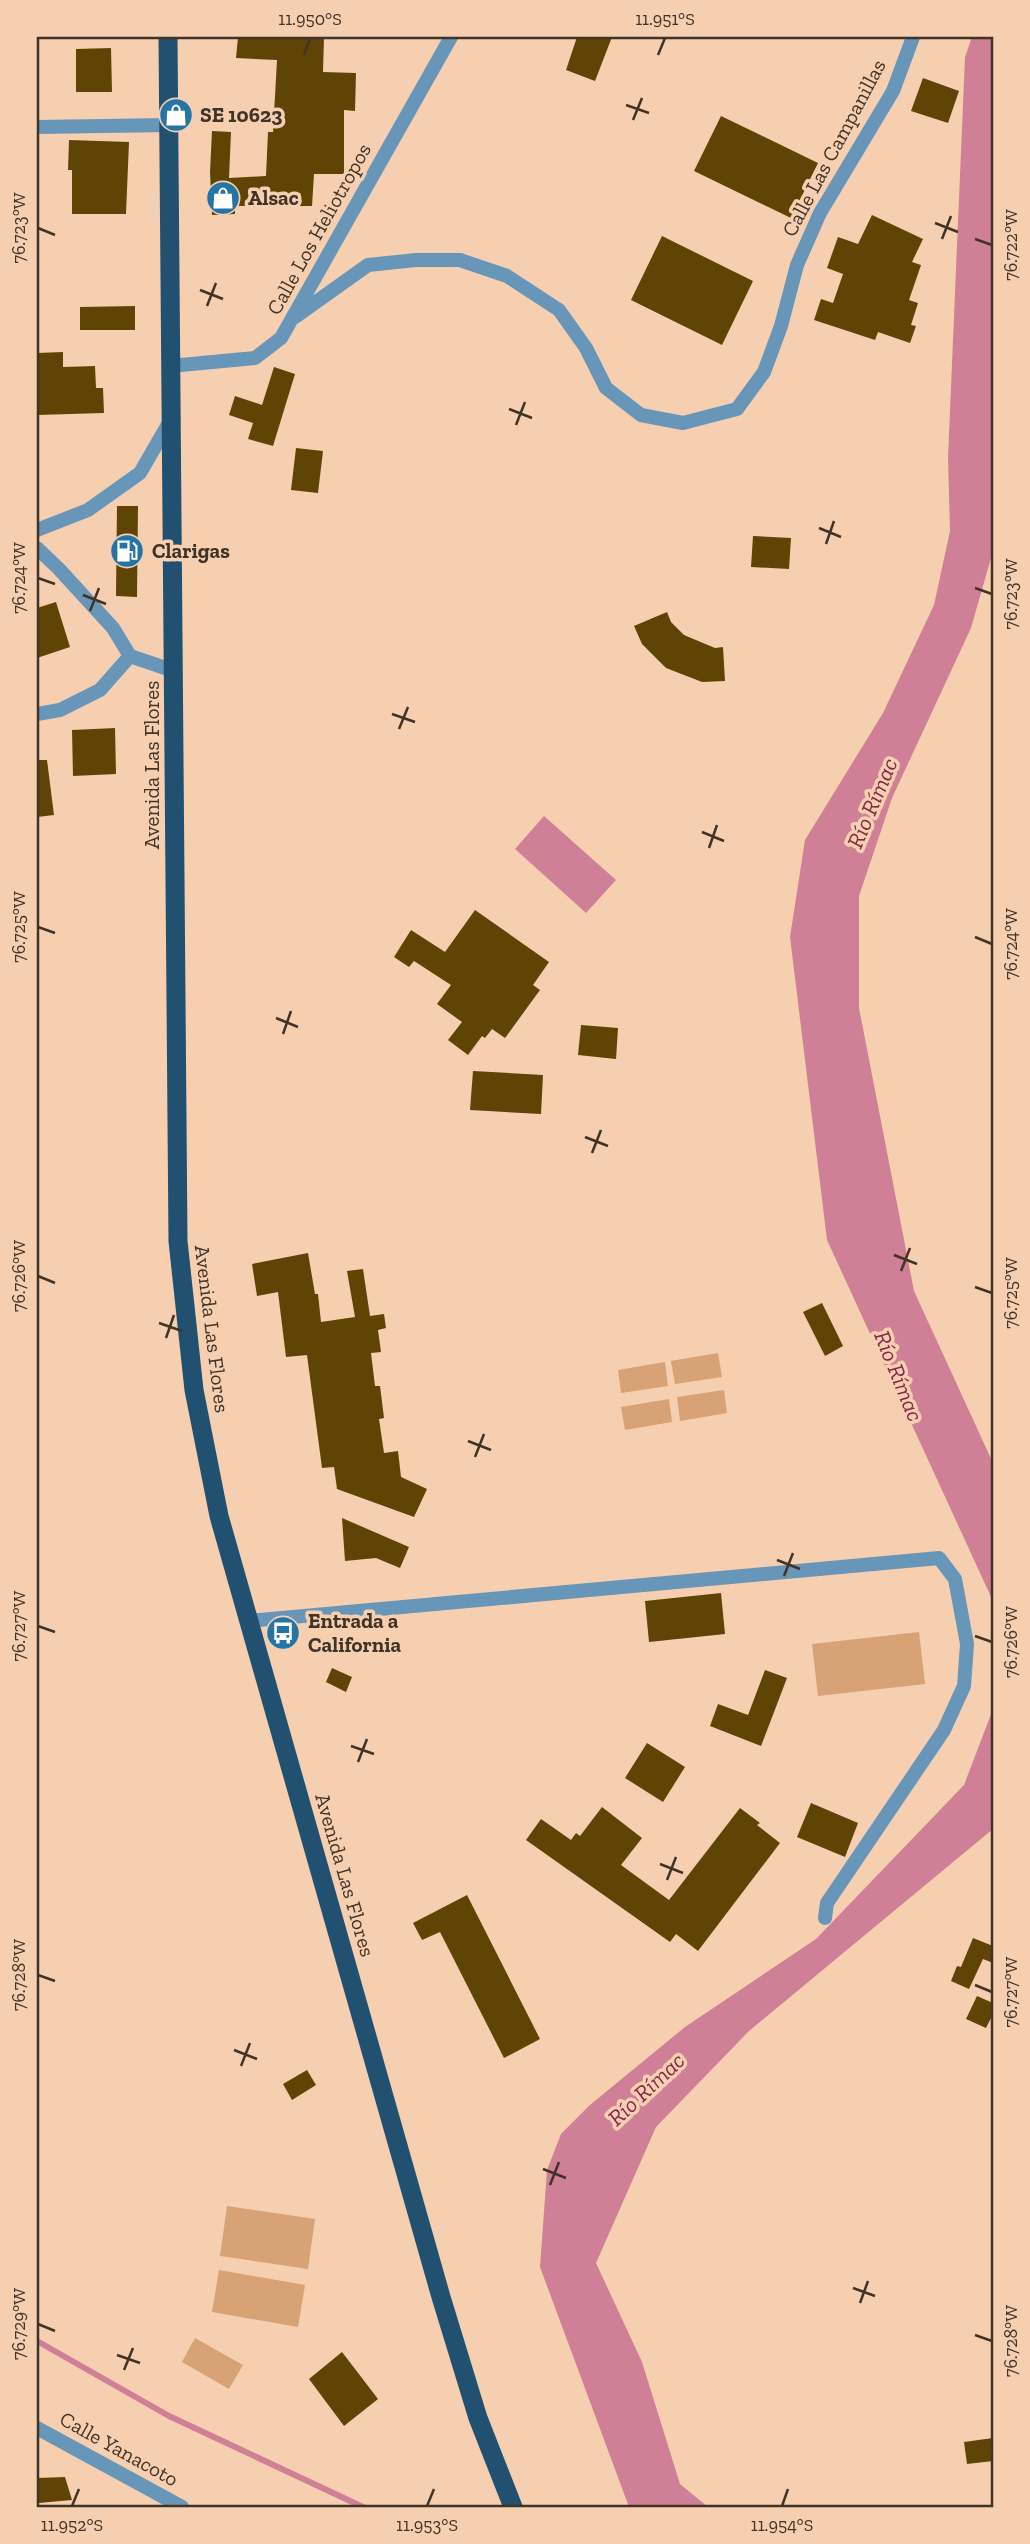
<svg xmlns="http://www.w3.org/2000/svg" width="1030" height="2544" font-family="'Zilla Slab',serif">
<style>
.green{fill:#d6a276}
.water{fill:#cf8097}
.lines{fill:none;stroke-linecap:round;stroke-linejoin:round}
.stream{stroke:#cf8097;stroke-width:6}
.building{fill:#604406}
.minor{stroke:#6796b9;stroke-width:14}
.tertiary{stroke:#6796b9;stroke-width:14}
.trunk{stroke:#215070;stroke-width:19}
.ticks{fill:none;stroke:#423327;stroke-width:2.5}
.labels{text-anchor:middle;stroke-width:7;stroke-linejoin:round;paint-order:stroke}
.poi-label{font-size:21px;font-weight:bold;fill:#423327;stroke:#f5cfb0;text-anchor:start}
.street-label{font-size:21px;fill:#423327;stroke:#f5cfb0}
.water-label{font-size:23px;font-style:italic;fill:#85284c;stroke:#f5cfb0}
.neatline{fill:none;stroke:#423327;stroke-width:2.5}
.ticks-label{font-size:18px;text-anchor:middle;fill:#423327}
</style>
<rect width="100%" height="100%" fill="#f5cfb0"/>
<!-- green -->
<path class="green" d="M718 1353 722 1377 675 1384 671 1361Z
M665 1362 668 1386 621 1393 618 1370Z
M724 1390 727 1413 680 1421 677 1397Z
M669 1399 672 1422 625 1430 621 1407Z
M919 1632 925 1684 818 1696 812 1644Z
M227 2206 315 2219 308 2269 220 2256Z
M219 2270 305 2285 298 2327 212 2312Z
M195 2338 243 2365 229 2389 182 2362Z"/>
<!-- water -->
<path class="water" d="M972 37H993V551L971 628 892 798 859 896V1008L914 1291 993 1463V1612L992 1599 827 1240 790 937 805 840 883 713 934 605 950 531 948 458 965 57Z
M544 816 616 880 586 913 515 849Z
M993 1709V1829L749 2031 656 2127 596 2263 642 2362 680 2484 708 2507H629L540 2267 547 2170 561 2134 590 2105 685 2027 816 1939 964 1785Z"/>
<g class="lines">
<!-- stream -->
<path class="stream" d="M37 2341 169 2416 363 2507"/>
</g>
<!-- building -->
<path class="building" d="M238 37H324L323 72 356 73 355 111 344 110V174H314L312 206H235V214L212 215 210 172 212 131 231 132 229 178 266 176 268 132H273L277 60 236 58Z
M577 37H612L595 81 566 70Z
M111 48 112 92H76V49Z
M923 78 959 91 948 123 911 111Z
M721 116 818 163 791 218 694 171Z
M69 140 129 142 126 214H72V170H68Z
M872 215 923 239 912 262 921 265 909 300 918 303 911 325 916 326 910 343 878 332 875 340 814 320 821 299 833 303 843 274 827 268 838 237 858 244Z
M662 236 753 281 722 345 631 300Z
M135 306V330H80V307Z
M63 352V367L95 366 96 388H103L104 413 37 415V353Z
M274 367 295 374 273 446 248 439 253 423 229 415 235 396 262 405Z
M296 448 323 451 318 493 291 490Z
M117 506H138L137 597 116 596Z
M753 536 791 538 789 569 751 567Z
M56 602 70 647 37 658V608Z
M667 612 671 622 684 635 715 648 723 647 725 681 702 682 666 668 642 644 634 626Z
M115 728 116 774 73 776 72 730Z
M37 760H47L54 815 37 817Z
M475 910 549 962 533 985 540 990 505 1038 492 1029 485 1038 482 1036 468 1055 448 1040 462 1022 437 1004 451 985 414 961 409 967 394 957 411 930 445 952Z
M581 1025 618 1028 616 1059 578 1055Z
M473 1071 543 1075 541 1114 470 1110Z
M308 1253 315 1294H318L321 1322 355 1317 347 1271 363 1269 370 1316 384 1314 386 1328 378 1330 381 1352 371 1353 375 1386H380L384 1418 379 1419 384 1453 398 1451 401 1477 427 1489 414 1517 337 1489 334 1467 322 1468 307 1355 286 1357 278 1292 257 1296 252 1264Z
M822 1303 843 1346 825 1356 803 1312Z
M342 1518 409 1547 400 1568 376 1558 345 1561Z
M721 1593 725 1634 649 1642 645 1601Z
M332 1668 352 1677 346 1692 326 1682Z
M765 1670 787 1678 761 1746 710 1726 718 1704 748 1715Z
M647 1743 685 1767 663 1802 625 1778Z
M811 1803 858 1823 845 1857 797 1837Z
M602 1807 642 1838 621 1865 669 1900 740 1808 760 1823 757 1825 780 1843 698 1951 676 1934 670 1942 526 1840 541 1819 571 1840 576 1833 580 1836Z
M467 1895 540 2039 504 2058 440 1932 422 1940 413 1923Z
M973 1938 993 1946V1963L983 1959 969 1989 951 1981 957 1966 961 1967Z
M977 1996 993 2003V2014L986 2028 966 2019Z
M307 2070 316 2085 292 2100 283 2084Z
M342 2352 378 2399 344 2426 309 2379Z
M993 2438V2461L967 2464 964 2442Z
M65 2477 72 2500 39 2503 37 2478Z"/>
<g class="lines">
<!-- minor -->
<path class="minor" d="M37 127 169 125
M295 317 368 265 416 260H460L507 276 559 310 586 348 606 388 641 415 683 423 737 409 764 372 781 326 797 265 820 213 893 91 913 37
M170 366 255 358 281 338 451 37
M37 530 88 510 140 473 170 421
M37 548 59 569 113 628 130 656 174 671
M37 714 60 710 100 690 130 656
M249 1621 939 1558 955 1579 967 1644 964 1686 944 1730 827 1903 825 1918"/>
<!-- tertiary -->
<path class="tertiary" d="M37 2428 182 2507"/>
<!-- trunk -->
<path class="trunk" d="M168 37 178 1241 194 1390 219 1516 441 2297 478 2418 513 2507"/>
</g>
<!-- ticks -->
<path class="ticks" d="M304 55 310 38M658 55 665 38M626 105 649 113M633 120 642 98M935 223 958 232M38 228 55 235M942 239 951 216M975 239 992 245M200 290 223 299M207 306 216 283M509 409 532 418M516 425 525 402M819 528 841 537M826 544 834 521M38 578 55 584M975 588 992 594M83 595 106 604M90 611 99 588M392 714 415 722M399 729 408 707M702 832 724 841M709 848 717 825M38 927 55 933M975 937 992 944M276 1018 298 1027M283 1034 291 1011M585 1137 608 1146M592 1153 601 1130M894 1255 917 1264M901 1271 910 1248M38 1276 55 1283M975 1287 992 1293M159 1323 182 1331M166 1338 174 1315M468 1441 491 1450M475 1457 484 1434M777 1560 800 1569M784 1576 793 1553M38 1626 55 1632M975 1636 992 1642M351 1746 374 1754M358 1762 367 1739M660 1864 683 1873M667 1880 676 1857M38 1975 55 1981M975 1985 992 1992M234 2050 257 2059M241 2066 250 2043M543 2169 566 2178M550 2185 559 2162M853 2288 875 2296M860 2303 868 2281M38 2324 55 2331M975 2335 992 2341M117 2355 140 2363M124 2370 133 2348M72 2506 79 2489M427 2506 434 2489M782 2506 788 2489"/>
<!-- icons -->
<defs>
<g id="shop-disc" transform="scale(1.75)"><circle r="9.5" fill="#2475a6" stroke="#f5cfb0"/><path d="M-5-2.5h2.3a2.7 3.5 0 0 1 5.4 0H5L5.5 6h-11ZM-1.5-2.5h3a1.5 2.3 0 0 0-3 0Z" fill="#fff"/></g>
<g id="fuel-disc" transform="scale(1.75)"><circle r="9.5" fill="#2475a6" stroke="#f5cfb0"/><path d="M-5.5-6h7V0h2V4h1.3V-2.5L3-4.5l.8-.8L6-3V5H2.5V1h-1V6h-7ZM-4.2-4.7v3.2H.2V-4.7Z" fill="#fff"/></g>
<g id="bus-disc" transform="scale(1.75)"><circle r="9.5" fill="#2475a6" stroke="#f5cfb0"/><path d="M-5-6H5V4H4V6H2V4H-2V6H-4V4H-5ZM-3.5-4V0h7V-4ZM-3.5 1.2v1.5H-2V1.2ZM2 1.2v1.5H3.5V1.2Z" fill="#fff"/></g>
</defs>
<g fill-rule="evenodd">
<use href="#shop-disc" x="176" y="115"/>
<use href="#shop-disc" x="223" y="198"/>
<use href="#fuel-disc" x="127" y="551"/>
<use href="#bus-disc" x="283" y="1633"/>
</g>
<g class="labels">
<!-- poi labels -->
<g class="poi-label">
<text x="200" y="122">SE 10623</text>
<text x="248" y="205">Alsac</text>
<text x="152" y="558">Clarigas</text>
<text x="308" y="1628">Entrada a<tspan x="308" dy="24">California</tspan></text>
</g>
<!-- street labels -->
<g class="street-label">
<text transform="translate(834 148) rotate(-62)" y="7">Calle Las Campanillas</text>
<text transform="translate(319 229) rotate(-61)" y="7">Calle Los Heliotropos</text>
<text transform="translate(152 765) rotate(-90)" y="7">Avenida Las Flores</text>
<text transform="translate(212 1329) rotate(83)" y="7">Avenida Las Flores</text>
<text transform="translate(345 1875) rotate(74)" y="7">Avenida Las Flores</text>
<text transform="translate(119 2449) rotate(29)" y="7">Calle Yanacoto</text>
</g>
<!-- water labels -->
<g class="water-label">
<text transform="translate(872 803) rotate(-67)" y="8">Río Rímac</text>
<text transform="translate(899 1376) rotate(68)" y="8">Río Rímac</text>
<text transform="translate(646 2089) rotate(-43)" y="8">Río Rímac</text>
</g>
</g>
<!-- border -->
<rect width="1030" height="2544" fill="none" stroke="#f5cfb0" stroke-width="77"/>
<rect x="38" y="38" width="954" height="2468" class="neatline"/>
<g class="ticks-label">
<text x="310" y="25">11.950°S</text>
<text x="665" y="25">11.951°S</text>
<text transform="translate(19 228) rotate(-90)" y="6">76.723°W</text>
<text transform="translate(1011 245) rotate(-90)" y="6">76.722°W</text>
<text transform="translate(19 578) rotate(-90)" y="6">76.724°W</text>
<text transform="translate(1011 594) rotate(-90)" y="6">76.723°W</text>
<text transform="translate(19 927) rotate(-90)" y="6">76.725°W</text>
<text transform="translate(1011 944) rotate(-90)" y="6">76.724°W</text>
<text transform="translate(19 1276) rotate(-90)" y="6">76.726°W</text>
<text transform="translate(1011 1293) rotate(-90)" y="6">76.725°W</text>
<text transform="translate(19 1626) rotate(-90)" y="6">76.727°W</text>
<text transform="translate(1011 1642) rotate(-90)" y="6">76.726°W</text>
<text transform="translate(19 1975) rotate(-90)" y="6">76.728°W</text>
<text transform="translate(1011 1992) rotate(-90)" y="6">76.727°W</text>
<text transform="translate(19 2324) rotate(-90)" y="6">76.729°W</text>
<text transform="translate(1011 2341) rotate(-90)" y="6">76.728°W</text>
<text x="72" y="2531">11.952°S</text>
<text x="427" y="2531">11.953°S</text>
<text x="782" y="2531">11.954°S</text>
</g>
</svg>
